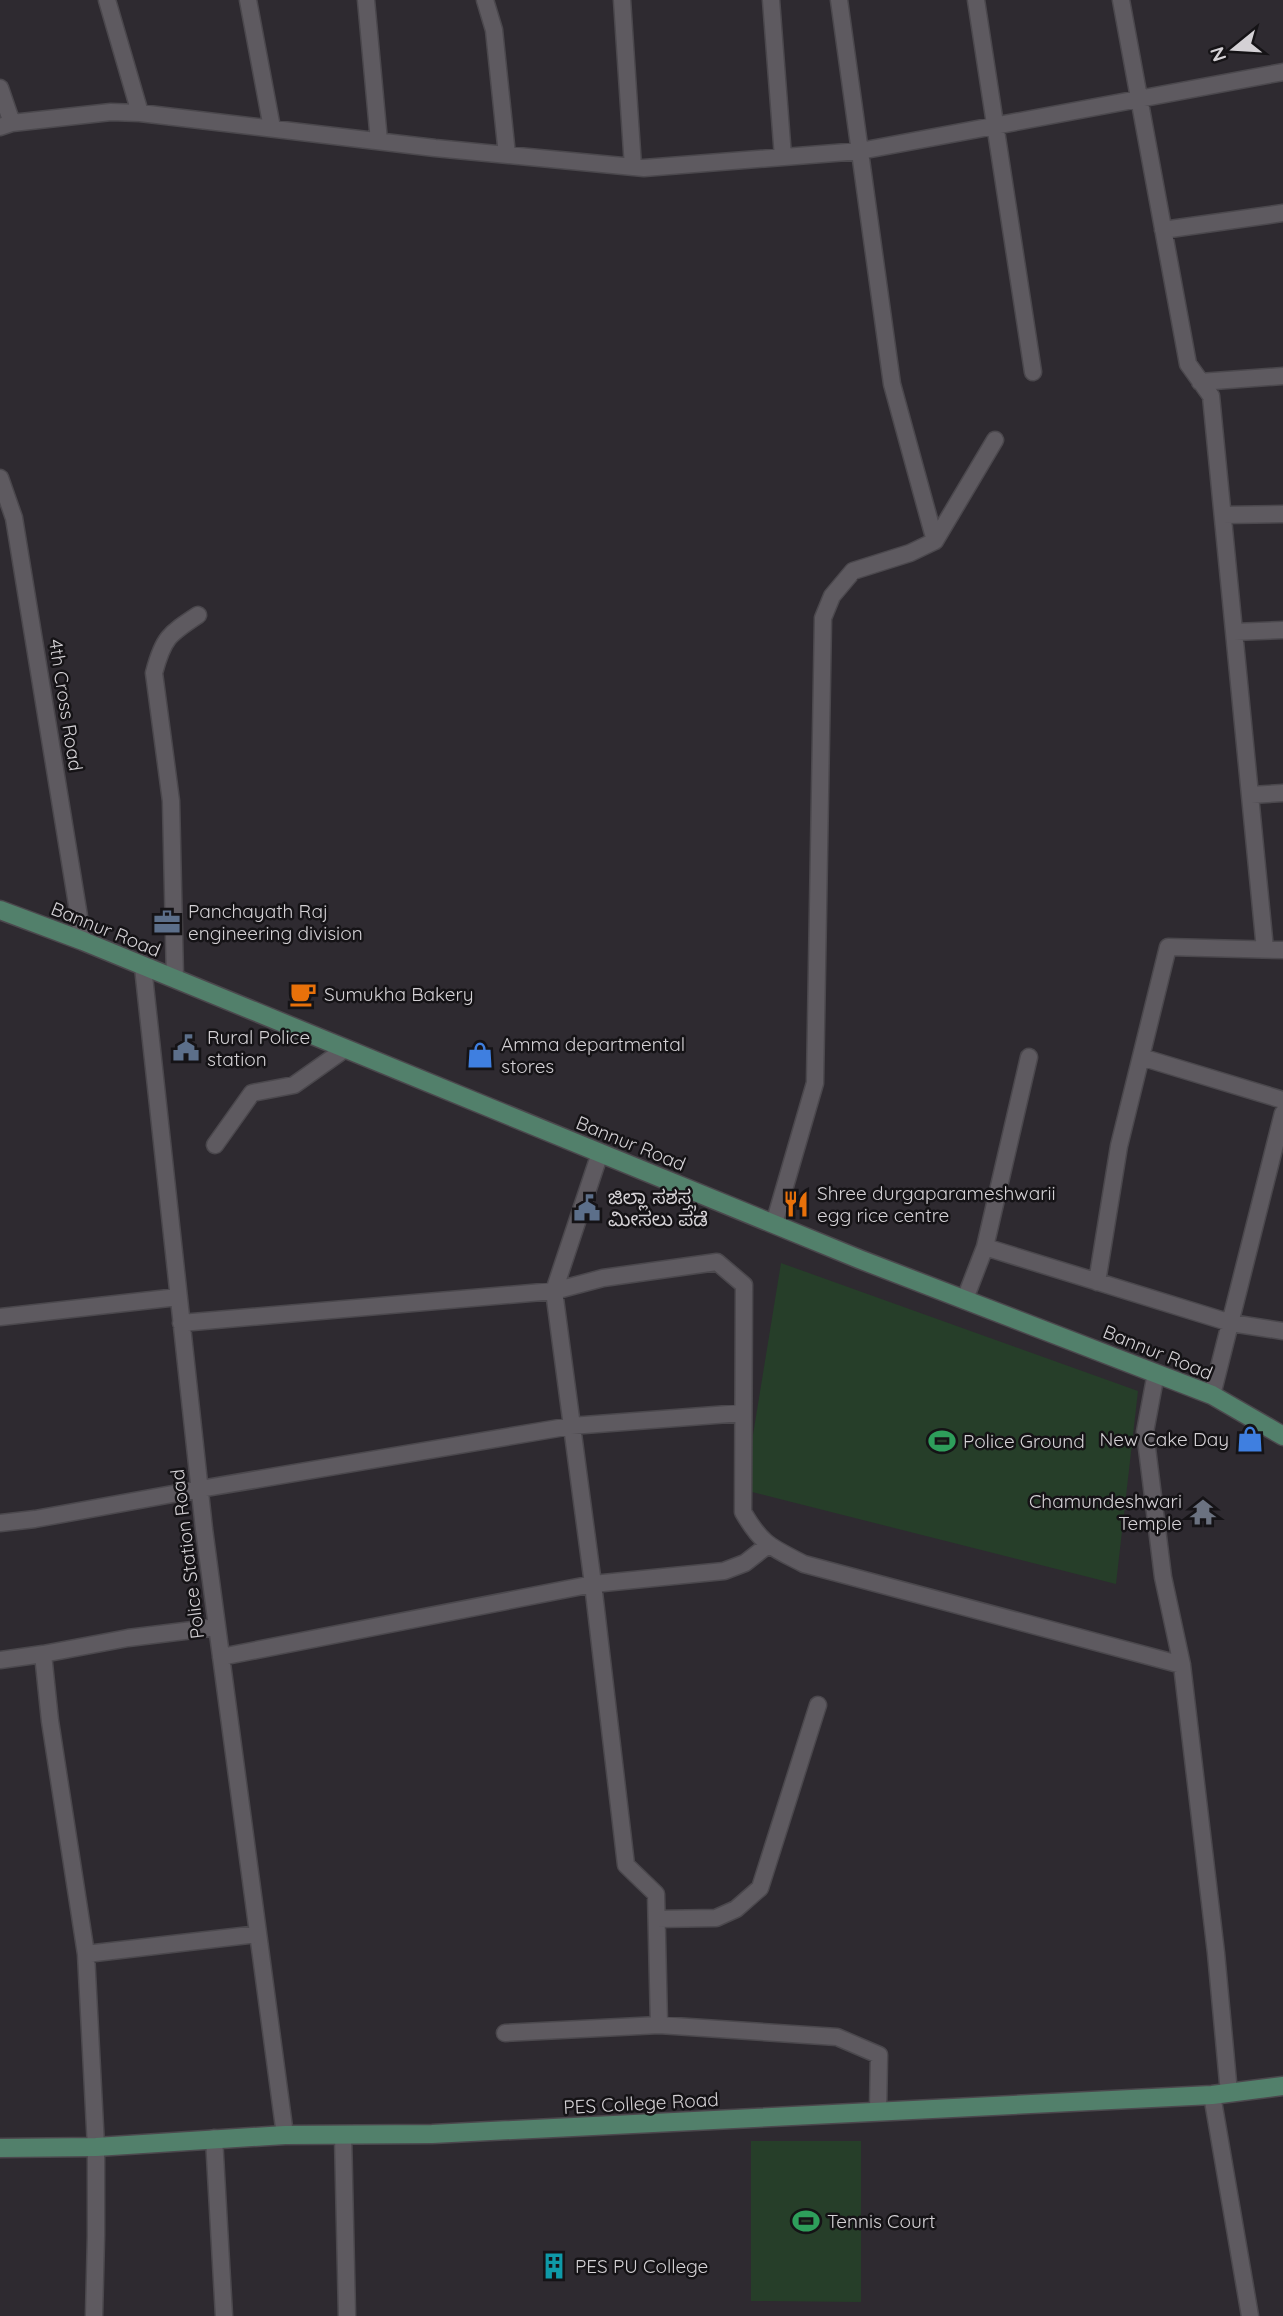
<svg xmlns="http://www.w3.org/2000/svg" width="1283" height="2316" font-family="Quicksand,'Noto Sans Kannada',sans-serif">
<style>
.green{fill:#263e29}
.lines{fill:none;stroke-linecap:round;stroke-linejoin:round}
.street-casing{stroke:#4b484d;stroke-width:19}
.secondary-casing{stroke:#4b484d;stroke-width:21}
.street{stroke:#5e5a60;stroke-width:16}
.secondary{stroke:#52806b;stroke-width:18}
.labels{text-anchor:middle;stroke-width:5;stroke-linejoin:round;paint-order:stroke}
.street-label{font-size:19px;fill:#d4d1d5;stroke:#151316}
.poi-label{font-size:19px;fill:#d4d1d5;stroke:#151316;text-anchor:start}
</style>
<rect width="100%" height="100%" fill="#2e2a30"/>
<!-- green -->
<path class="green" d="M781 1263 1138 1391 1116 1584 744 1490Z
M751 2141H861V2302L751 2301Z"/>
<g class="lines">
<!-- street casing -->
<g class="street-casing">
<path id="street" d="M107 0 140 113
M248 0 272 128
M366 0 379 141
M485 0 494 30 507 155
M622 0 633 167
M771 0 783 157
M839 0 892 384 935 541
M976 0 1033 372
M1121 0 1188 364 1211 396 1265 949
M0 88 12 123
M0 127 12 123 111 112 140 113 435 148 644 168 860 151 1283 72
M1163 230 1283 213
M1200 382 1283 376
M0 478 14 518 83 941
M1223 515 1283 514
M1234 632 1283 630
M1251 795 1283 793
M143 967 204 1529 285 2135
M175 979 171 801 154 673C163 638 169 634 198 615
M1141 1057 1283 1100
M215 1145 252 1093 294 1085 345 1049
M600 1153 554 1291 593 1584 626 1865 656 1894 659 2025
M774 1224 815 1083 823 618 832 596 853 571 910 553 935 541 995 440
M985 1247 1029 1057
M1097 1282 1119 1146 1168 947 1283 950
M965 1299 985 1247 1231 1323 1283 1331
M0 1317 178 1297
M181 1323 554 1291 603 1278 717 1262 744 1285 743 1512C762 1545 771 1547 804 1564L1182 1665
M1156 1373 1145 1432 1163 1577 1182 1665 1216 1953 1229 2093
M1212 1395 1283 1113
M0 1523 35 1519 200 1489 571 1426 742 1413
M43 1654 128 1638 217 1627
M221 1657 593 1584 724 1571 745 1563 768 1545
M0 1660 43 1654 50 1721 86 1954 96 2147V2236L94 2316
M657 1919 716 1918 736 1909 760 1888 818 1705
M86 1954 258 1934
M505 2033 659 2025 837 2037 879 2055 878 2111
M1212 2095 1250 2316
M343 2135 347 2316
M214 2138 224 2316"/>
</g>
<!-- secondary casing -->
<g class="secondary-casing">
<path id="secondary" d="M0 910 83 941 859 1259 1212 1395 1283 1436
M0 2148 96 2147 285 2135 432 2134 1212 2095 1283 2086"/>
</g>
<!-- street -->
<use href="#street" class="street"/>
<!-- secondary -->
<use href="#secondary" class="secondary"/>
</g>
<!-- icons -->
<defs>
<g id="office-bare" transform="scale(2.1)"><path d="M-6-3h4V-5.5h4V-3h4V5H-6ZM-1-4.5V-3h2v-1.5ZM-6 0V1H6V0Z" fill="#5c6f8a" stroke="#151316" stroke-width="2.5" paint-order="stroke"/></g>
<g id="cafe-bare" transform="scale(2.1)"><path d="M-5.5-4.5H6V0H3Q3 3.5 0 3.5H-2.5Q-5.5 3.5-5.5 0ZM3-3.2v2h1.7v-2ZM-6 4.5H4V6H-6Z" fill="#e8710a" stroke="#151316" stroke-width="2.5" paint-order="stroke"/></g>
<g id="civic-bare" transform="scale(2.1)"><path d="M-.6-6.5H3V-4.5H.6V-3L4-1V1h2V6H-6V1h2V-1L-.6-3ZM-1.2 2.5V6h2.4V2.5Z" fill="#5c6f8a" stroke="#151316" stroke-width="2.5" paint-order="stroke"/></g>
<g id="shop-bare" transform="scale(2.1)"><path d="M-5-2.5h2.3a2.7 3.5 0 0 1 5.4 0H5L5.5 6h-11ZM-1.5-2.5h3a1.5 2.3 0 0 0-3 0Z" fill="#3f7fe0" stroke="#151316" stroke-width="2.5" paint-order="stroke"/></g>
<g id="restaurant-bare" transform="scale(2.1)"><path d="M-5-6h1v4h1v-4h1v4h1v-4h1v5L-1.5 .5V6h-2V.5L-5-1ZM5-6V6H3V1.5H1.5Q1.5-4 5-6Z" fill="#e8710a" stroke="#151316" stroke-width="2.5" paint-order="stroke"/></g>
<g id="stadium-bare" transform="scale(2.1)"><path d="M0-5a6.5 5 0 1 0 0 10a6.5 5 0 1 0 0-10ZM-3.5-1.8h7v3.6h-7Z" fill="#2e9e5b" stroke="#151316" stroke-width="2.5" paint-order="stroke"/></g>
<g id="temple-bare" transform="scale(2.1)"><path d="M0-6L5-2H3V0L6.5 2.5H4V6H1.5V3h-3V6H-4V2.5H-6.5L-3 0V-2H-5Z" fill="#6b7280" stroke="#151316" stroke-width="2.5" paint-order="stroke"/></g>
<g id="building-bare" transform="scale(2.1)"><path d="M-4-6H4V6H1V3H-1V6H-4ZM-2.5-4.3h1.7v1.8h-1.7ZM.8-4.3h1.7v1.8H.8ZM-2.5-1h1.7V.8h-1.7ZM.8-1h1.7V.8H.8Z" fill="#0f9aa8" stroke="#151316" stroke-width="2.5" paint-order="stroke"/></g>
</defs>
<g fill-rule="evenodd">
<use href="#office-bare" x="167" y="922"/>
<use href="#cafe-bare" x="303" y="994"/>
<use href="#civic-bare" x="186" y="1048"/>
<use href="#shop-bare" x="480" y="1055"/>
<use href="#restaurant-bare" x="796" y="1204"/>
<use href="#civic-bare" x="587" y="1208"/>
<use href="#shop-bare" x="1250" y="1439"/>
<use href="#stadium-bare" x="942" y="1441"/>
<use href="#temple-bare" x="1203" y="1512"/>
<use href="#stadium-bare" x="806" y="2221"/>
<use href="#building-bare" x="554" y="2266"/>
</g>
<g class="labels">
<!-- street labels -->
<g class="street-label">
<text transform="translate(66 705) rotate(81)" y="7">4th Cross Road</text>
<text transform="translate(106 929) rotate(22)" y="7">Bannur Road</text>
<text transform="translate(631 1143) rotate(22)" y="7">Bannur Road</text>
<text transform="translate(1158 1352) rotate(22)" y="7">Bannur Road</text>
<text transform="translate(187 1554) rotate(-97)" y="7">Police Station Road</text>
<text transform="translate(641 2103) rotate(-3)" y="7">PES College Road</text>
</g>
<!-- poi labels -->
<g class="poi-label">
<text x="188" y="918">Panchayath Raj<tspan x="188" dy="22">engineering division</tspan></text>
<text x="324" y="1001">Sumukha Bakery</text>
<text x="207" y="1044">Rural Police<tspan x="207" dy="22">station</tspan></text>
<text x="501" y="1051">Amma departmental<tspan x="501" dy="22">stores</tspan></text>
<text x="817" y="1200">Shree durgaparameshwarii<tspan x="817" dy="22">egg rice centre</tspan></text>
<text x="608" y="1204">ಜಿಲ್ಲಾ ಸಶಸ್ತ್ರ<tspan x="608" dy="22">ಮೀಸಲು ಪಡೆ</tspan></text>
<text x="1229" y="1446" text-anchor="end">New Cake Day</text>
<text x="963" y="1448">Police Ground</text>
<text x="1182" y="1508" text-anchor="end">Chamundeshwari<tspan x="1182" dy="22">Temple</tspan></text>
<text x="827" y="2228">Tennis Court</text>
<text x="575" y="2273">PES PU College</text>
</g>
</g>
<!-- north arrow -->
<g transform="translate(1234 49) rotate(252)" stroke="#151316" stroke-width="5" paint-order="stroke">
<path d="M0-5L12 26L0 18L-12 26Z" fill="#d4d1d5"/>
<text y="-10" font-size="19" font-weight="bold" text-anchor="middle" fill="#d4d1d5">N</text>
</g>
</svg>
